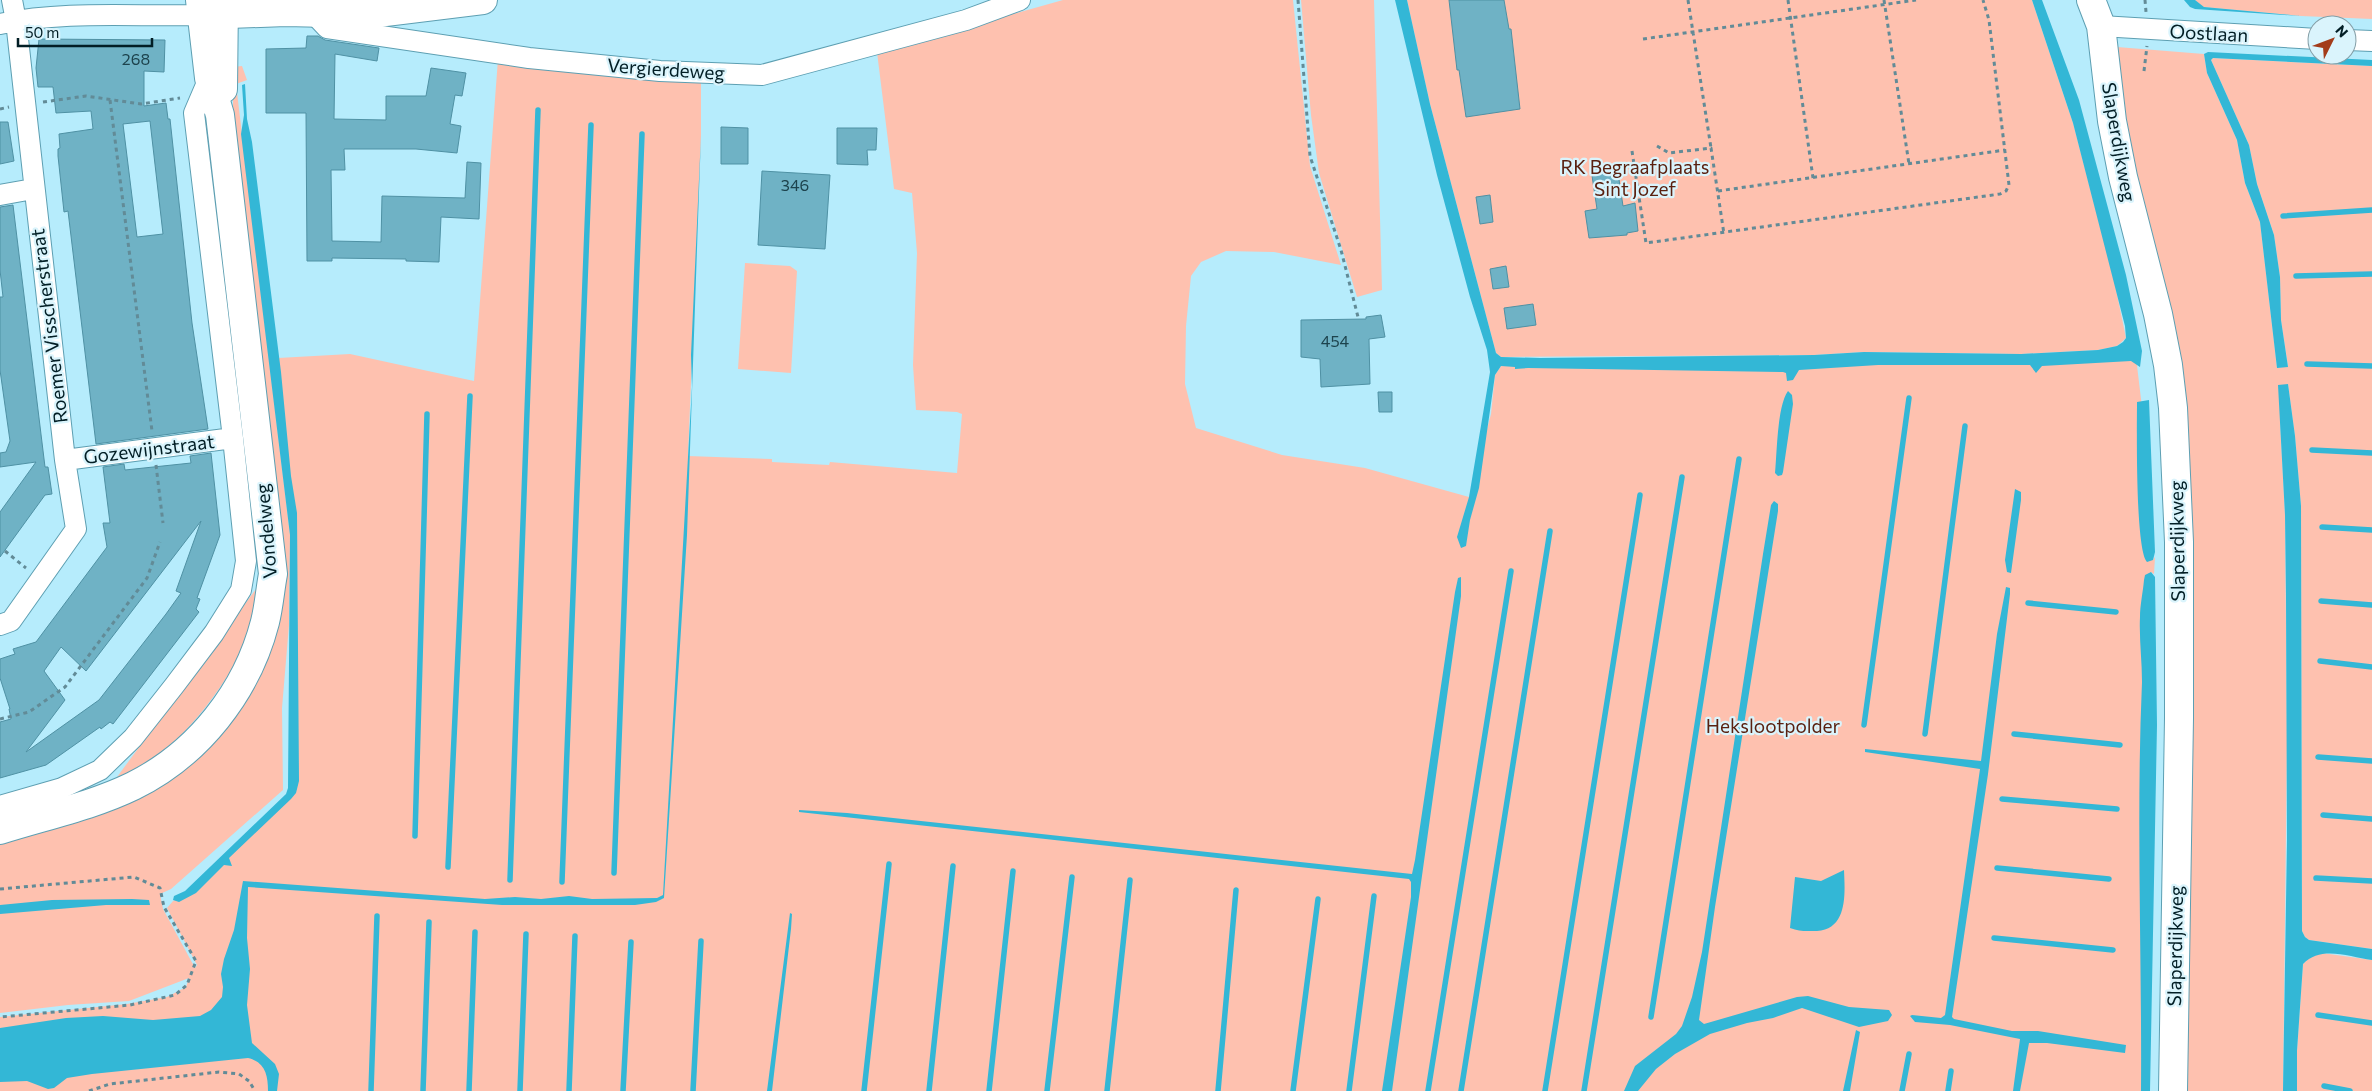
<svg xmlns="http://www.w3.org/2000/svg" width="2372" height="1091" font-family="Commissioner,sans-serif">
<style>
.green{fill:#fec1af;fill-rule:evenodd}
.water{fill:#33b7d6}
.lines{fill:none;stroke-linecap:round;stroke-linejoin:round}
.stream{stroke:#33b7d6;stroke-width:5.5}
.building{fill:#6fb2c5;stroke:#4f91a4;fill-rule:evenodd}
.street-casing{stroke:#5d9fb2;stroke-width:22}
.secondary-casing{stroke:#5d9fb2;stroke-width:30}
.primary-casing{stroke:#5d9fb2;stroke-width:30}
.path{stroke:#628b97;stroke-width:3;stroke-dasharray:4 4;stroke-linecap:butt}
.street{stroke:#fff;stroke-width:20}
.secondary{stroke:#fff;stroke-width:28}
.primary{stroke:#fff;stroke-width:28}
.labels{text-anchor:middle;stroke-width:4.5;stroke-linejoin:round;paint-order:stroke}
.number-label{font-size:16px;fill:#1d434d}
.street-label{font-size:19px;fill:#021e25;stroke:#daf4fc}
.park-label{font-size:19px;fill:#5a2110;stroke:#daf4fc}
</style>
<rect width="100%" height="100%" fill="#b6ecfc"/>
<!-- green -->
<path class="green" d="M1063 0H1293L1310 166 1341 265 1274 252 1226 251 1201 262 1191 276 1186 326 1185 384 1196 428 1282 455 1365 468 1469 497 1491 414 1495 375 1501 366 1985 358 2135 349 2147 449 2153 560 2155 557 2154 574 2151 572 2143 1091H0V1017L127 1004 167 997 186 987 189 978 129 1001 68 1005 0 1013V839L154 786 269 638 233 107V67L242 66 247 80 236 84 290 535 278 358 350 354 474 381 498 59 701 78V135L688 456 772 459V462L829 465 830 462 957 473 962 414 957 412 916 410 913 365 917 253 912 193 894 189 877 52ZM290 537 291 781 287 799 186 895 173 901 167 908 197 965 195 968 163 909 160 894 171 889 283 790 282 708 289 625Z
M1301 0H1374L1382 290 1357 297 1319 173 1311 115Z
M1407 0H2032L2073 123 2114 280 2126 338 2117 346 2098 350 2021 354 1864 352 1814 355 1501 357 1496 353 1430 104Z
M2195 0H2372V19L2301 16 2203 7Z
M2117 47 2204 54 2207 73 2237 140 2245 183 2260 222 2277 368 2288 366 2281 320 2280 277 2274 235 2257 184 2249 145 2211 60 2213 58 2372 66V949L2309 940 2305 937 2302 931 2301 506 2295 436 2288 384 2280 422 2285 515 2287 743 2283 1091H2182L2189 574 2126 146Z
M745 263 790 266 797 271 791 373 738 369Z
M256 589C255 606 253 622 248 638 244 651 236 664 228 675 201 718 166 758 117 777Z
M2322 953 2372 960V1091H2297V1051L2303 964 2313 954Z"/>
<!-- water -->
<path class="water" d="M1395 0H1407L1430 104 1496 353 1501 357 1540 358 1814 355 1864 352 2021 354 2098 350 2117 346 2123 342 2126 338 2125 326 2073 123 2032 0H2042L2079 100 2126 275 2142 351 2140 367 2131 361 2042 366 2036 373 2030 365H1878L1799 370 1793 380 1787 381 1786 373 1783 372 1528 368 1515 369V367L1501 366 1495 375 1479 488 1470 520 1466 546 1461 548 1457 537 1469 497 1490 372 1487 350 1470 297 1437 175Z
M2184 0H2195L2204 7 2301 16 2195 9 2190 7Z
M2208 52 2372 60V66L2213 58 2211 60 2249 145 2257 184 2274 235 2280 277 2281 320 2288 367 2277 368 2260 222 2245 183 2237 140 2207 73 2204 54Z
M245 84 247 119 252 142 281 372 291 476 297 513 299 781 296 793 291 799 229 858 232 866 224 865 196 893 179 902 173 900 174 896 185 891 286 794 288 788 290 535 241 134 244 115 242 85Z
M701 135 687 535 664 898 656 902 635 905H502L248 887 247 938 250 969 247 1005 252 1043 275 1064 279 1074 277 1091H268C268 1075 265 1062 248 1058L92 1074 67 1078 54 1088 48 1089 27 1081 0 1082V1028L66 1018 103 1016 153 1020 200 1016 211 1010 222 997 223 987 221 974 224 959 234 930 243 881 485 899 515 897 541 899 569 896 592 899 657 898 663 895 692 387 691 355Z
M2288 384 2295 436 2301 506 2302 931 2305 937 2309 940 2372 949V960C2349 957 2321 945 2303 964L2297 1051V1091H2283L2287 840 2286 596 2285 515 2278 385Z
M1788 391 1792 395 1793 404 1783 472 1782 475 1778 476 1775 473C1777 454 1777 406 1788 391Z
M2149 400 2155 552 2153 560 2147 562C2135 549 2137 426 2137 402Z
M2015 489 2021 492V500L2011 573 2007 572 2005 560Z
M1774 501 1778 504V511L1715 907 1699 1020 1704 1024 1797 997 1808 996 1849 1007 1889 1010 1892 1015 1888 1021 1859 1027 1802 1008 1773 1018 1747 1023 1710 1034 1675 1054 1656 1069 1638 1091H1624L1635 1066 1676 1034 1682 1026 1692 997 1702 952 1763 554 1771 505Z
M2151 572 2155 577 2157 725 2150 1091H2141C2142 955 2136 818 2142 682 2142 660 2139 639 2140 617 2140 605 2143 592 2144 580L2145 575Z
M1461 577V596L1392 1091H1382L1411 897V882L1409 879 799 812V810L847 813 1412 874 1415 860 1455 592 1458 578Z
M2006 587 2010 588V594L1988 774 1952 1017 1954 1019 2012 1031H2038L2126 1045 2125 1053 2047 1043H2029L2020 1091H2013L2020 1039 1950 1025 1915 1022 1910 1016 1912 1015 1941 1018 1945 1015 1980 769 1865 752V749L1981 761 1997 634Z
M1844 870C1845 893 1848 929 1817 931 1807 931 1800 932 1790 928L1795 877 1821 881Z
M132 899 149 900 150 905H106L0 914V905L52 900Z
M790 913 792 914 791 929 772 1091H767Z
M1856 1030 1860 1032 1850 1091H1843Z"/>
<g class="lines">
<!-- stream -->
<path class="stream" d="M2283 216 2372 210
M2296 276 2372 274
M2307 364 2372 366
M2312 450 2372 453
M2322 527 2372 530
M2321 601 2372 605
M2028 603 2116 612
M2320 661 2372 667
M1864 725 1909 398
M1925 734 1965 426
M2014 734 2120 745
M2318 757 2372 761
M2002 799 2117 809
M2323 815 2372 819
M415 836 427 414
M448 867 470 396
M1997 868 2109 879
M614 873 642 134
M2316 878 2372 881
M510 880 538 110
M562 882 591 125
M1994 938 2113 950
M2318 1015 2372 1023
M1651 1017 1739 459
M2324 1086 2350 1091
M371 1091 377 916
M423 1091 429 922
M469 1091 475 932
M520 1091 526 934
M569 1091 575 936
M623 1091 631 942
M693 1091 701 941
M864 1091 889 864
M929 1091 953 866
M989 1091 1013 871
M1047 1091 1072 877
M1107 1091 1130 880
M1218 1091 1236 890
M1293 1091 1318 899
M1349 1091 1374 896
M1428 1091 1511 571
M1461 1091 1550 531
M1545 1091 1640 495
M1584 1091 1682 477
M1902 1091 1909 1054
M1948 1091 1951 1071"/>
</g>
<!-- building -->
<path class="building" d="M1449 0H1504L1509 29H1511L1520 109 1466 117 1459 70H1457Z
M307 36H318L325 40 379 48 377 61 335 54 334 119 386 120V96H426L431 68 466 73 462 96 455 95 450 124 461 126 457 153 416 149H344L345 170H331L332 241 381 242 382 196 465 198 467 162 481 163 479 219 441 217 439 262 406 261V259L332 258V261H307L306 113H266V49L306 48Z
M39 39 165 40 164 72 144 71V106L166 103 168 119H170L192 323 208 429 96 444 68 211 64 212 58 156V149L60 148 59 134 93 129 91 111 56 113 53 87H38L36 68ZM150 121 163 234 137 237 123 124Z
M0 122H8L14 161 0 164Z
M721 127 748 128V164H721Z
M837 128H877L876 150H867L868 165 837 164Z
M1617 166 1623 206 1635 203 1638 231 1627 233V235L1589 238 1585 211 1597 209 1591 169Z
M762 171 830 175 825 249 758 245Z
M1490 195 1493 222 1480 224 1476 197Z
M13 205 45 467H48L52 494 45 495 0 557V512L36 462 0 467V453L6 452 10 441 0 370V297H3L0 270V207Z
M1506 266 1509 287 1493 289 1490 269Z
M1533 304 1536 325 1507 329 1504 308Z
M1381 315 1385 337 1369 339 1370 384 1321 387 1320 359 1301 357V320L1366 319V317Z
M1378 392H1392V412H1379Z
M211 453 220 535 197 598 200 599 196 609 199 612 113 724 110 722 101 729 100 727 46 765 0 778V722L11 719 9 709H10L0 678V659L15 654 13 649 36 642 107 547 103 523H110L103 467 124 464 125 470 191 463 190 456ZM201 521 176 591 181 593 166 614 99 700 26 752 65 700 44 671 61 647 86 671Z"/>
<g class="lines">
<!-- street casing -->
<g class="street-casing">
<path id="street" d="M312 12 327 28 529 58 660 71 762 75 966 20 1020 0
M0 24C65 10 136 17 202 15
M2101 26 2317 39
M2347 40 2372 41
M0 195 33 189
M65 460 233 438
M0 625 11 621 76 529 65 460 16 21 12 0
M0 806 62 788 100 770 133 738 174 686 214 633 241 590 246 561 233 438 194 113 209 78"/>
</g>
<!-- secondary casing -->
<g class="secondary-casing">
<path id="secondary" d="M2091 0 2101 26 2112 121 2123 177 2158 314 2168 365 2173 408 2179 542V718L2173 1091
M202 15 286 12 369 14 483 0"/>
</g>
<!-- primary casing -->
<g class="primary-casing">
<path id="primary" d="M223 89 224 0
M0 830C44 816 92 806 133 786 198 754 247 692 265 622 269 606 270 590 273 574L220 115 209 78 200 0"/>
</g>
<!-- path -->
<path class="path" d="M1298 0 1310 156 1341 250 1358 317
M1688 0 1711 148
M1788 0 1813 178
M1884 0 1909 164
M2145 0 2146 12
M1643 39 1916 0
M2144 71 2147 46
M110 100 152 431
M43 102 86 96 141 104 180 98
M0 109 9 107
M1657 146 1669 153 1711 148 1724 234
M1632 151 1646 243 2000 194 2006 191 2009 185 1989 20 1983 0
M1718 191 2005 150
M156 465 163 523
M5 551 26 568
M0 719 29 712 65 687 147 578 160 542
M0 889 134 877 160 888 164 907 196 961 187 985 175 995 130 1005 0 1017
M89 1091 110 1084 219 1072 239 1074 249 1081 255 1091"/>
<!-- street -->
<use href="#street" class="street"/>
<!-- secondary -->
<use href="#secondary" class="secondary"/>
<!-- primary -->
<use href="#primary" class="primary"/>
</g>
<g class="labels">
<!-- number labels -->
<g class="number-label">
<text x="136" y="65">268</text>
<text x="795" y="191">346</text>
<text x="1335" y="347">454</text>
</g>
<!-- street labels -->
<g class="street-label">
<text transform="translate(2209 33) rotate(3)" y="7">Oostlaan</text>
<text transform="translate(666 69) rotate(4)" y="7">Vergierdeweg</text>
<text transform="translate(2119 142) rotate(80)" y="7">Slaperdijkweg</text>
<text transform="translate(49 326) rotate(-97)" y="7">Roemer Visscherstraat</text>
<text transform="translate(149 449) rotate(-7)" y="7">Gozewijnstraat</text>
<text transform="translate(266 531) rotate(-95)" y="7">Vondelweg</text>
<text transform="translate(2177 541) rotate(-91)" y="7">Slaperdijkweg</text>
<text transform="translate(2175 946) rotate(-89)" y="7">Slaperdijkweg</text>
</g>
<!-- park labels -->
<g class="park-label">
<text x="1635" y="174">RK Begraafplaats<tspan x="1635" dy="22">Sint Jozef</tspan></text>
<text x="1773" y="733">Hekslootpolder</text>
</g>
</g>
<!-- north arrow -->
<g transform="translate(2332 40) rotate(48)"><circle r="24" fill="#daf4fc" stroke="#849ea6"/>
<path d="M0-4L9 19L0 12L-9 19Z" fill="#a33c1a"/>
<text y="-8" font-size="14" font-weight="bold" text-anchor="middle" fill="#021e25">N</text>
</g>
<!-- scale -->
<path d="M18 38v8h134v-8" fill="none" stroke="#021e25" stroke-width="2.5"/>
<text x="25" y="38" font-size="15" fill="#021e25" stroke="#daf4fc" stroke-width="4" paint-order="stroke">50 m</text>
</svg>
